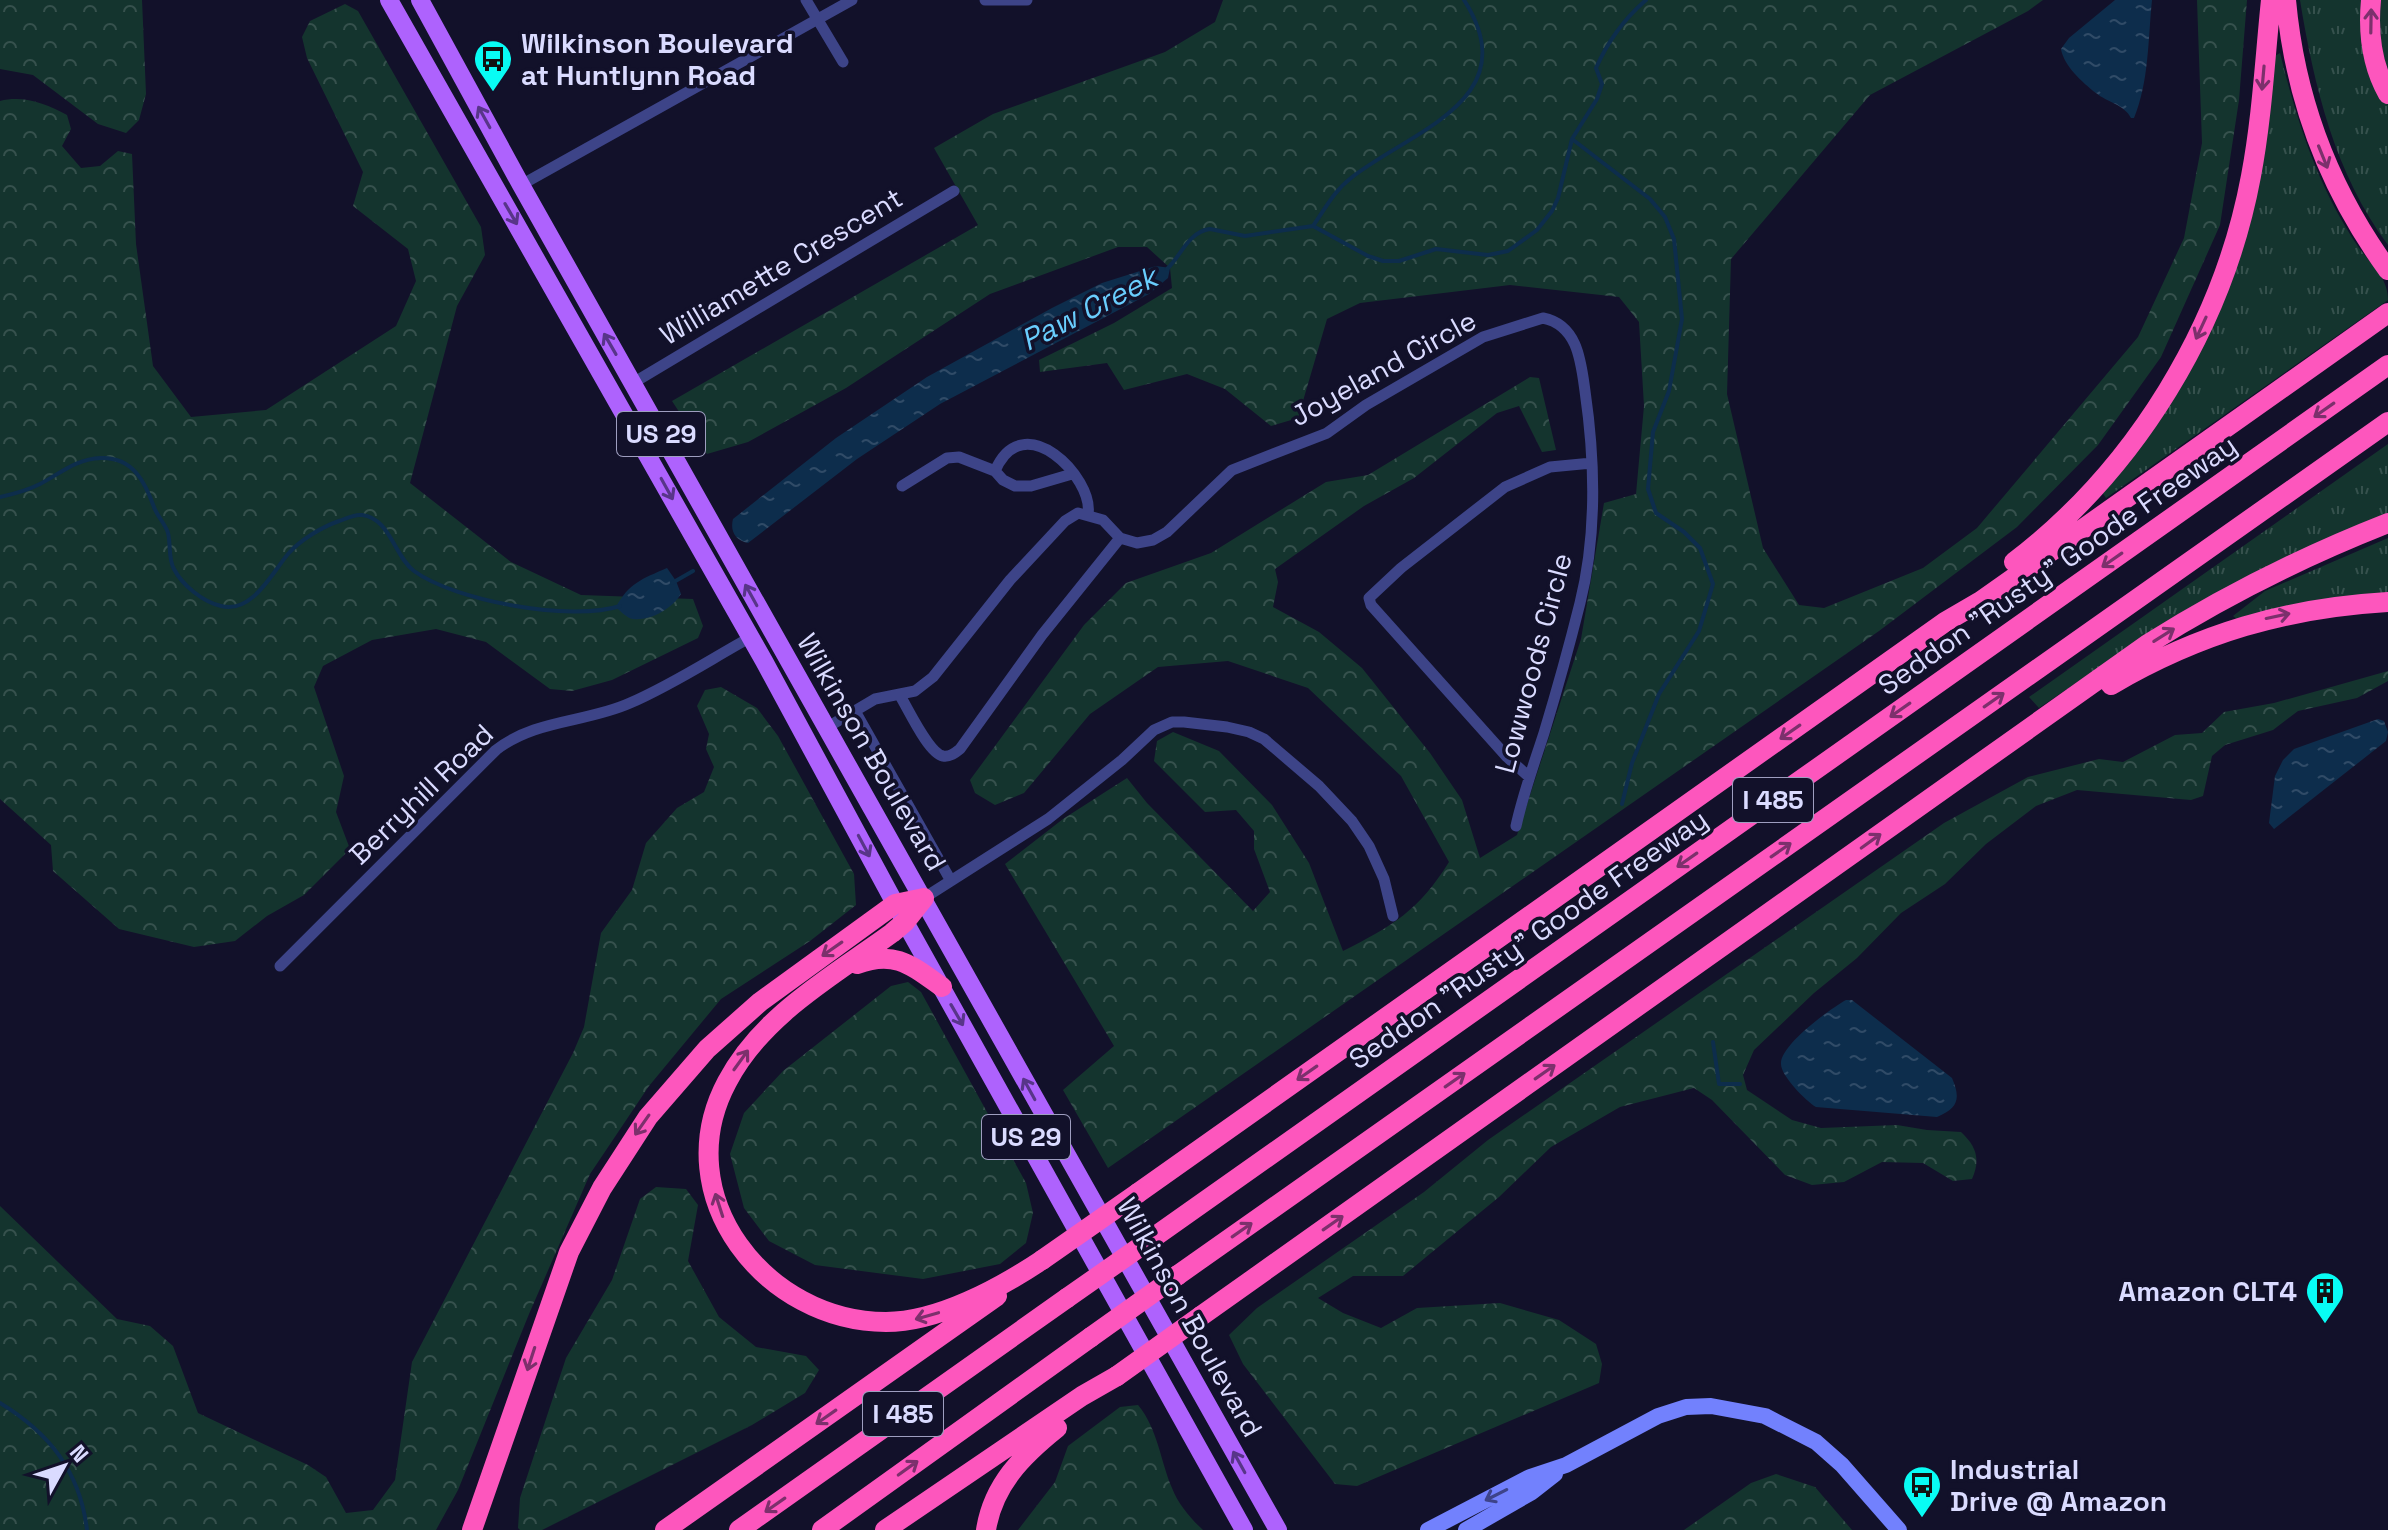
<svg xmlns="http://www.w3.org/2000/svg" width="2388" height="1530" font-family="'Space Grotesk',sans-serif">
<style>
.grass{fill:url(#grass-tufts)}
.forest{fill:url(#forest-crowns)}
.water{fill:url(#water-ripples)}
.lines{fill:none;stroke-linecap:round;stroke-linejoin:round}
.stream{stroke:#0d2d4c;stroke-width:4}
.street{stroke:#3d4488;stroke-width:11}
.secondary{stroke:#7281fd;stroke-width:16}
.primary{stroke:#ae62fd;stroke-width:18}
.highway{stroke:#fd56bd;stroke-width:20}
.highway-bridge{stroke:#fd56bd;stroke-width:20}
.oneway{stroke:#7c306c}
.oneway2{stroke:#583589}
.oneway3{stroke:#3d4389}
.labels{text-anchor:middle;stroke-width:7;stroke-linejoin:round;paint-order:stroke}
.shield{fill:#12112a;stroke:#9e9ebf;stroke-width:2}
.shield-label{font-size:26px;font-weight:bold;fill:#dadbff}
.poi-label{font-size:28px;font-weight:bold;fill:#dadbff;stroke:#12112a;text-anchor:start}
.street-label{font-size:28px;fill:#dadbff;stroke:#12112a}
.water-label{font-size:30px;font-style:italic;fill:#69cdfd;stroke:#12112a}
</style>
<defs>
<pattern id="grass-tufts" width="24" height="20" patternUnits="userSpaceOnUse" patternTransform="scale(2)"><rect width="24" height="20" fill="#14342e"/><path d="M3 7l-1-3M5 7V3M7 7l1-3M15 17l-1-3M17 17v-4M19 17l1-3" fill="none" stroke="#36514d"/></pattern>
<pattern id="forest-crowns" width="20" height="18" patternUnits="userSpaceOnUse" patternTransform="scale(2)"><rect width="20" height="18" fill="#14342e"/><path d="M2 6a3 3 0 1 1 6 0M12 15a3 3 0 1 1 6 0" fill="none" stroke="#36514d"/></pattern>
<pattern id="water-ripples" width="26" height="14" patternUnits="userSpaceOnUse" patternTransform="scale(2)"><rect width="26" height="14" fill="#0d2d4c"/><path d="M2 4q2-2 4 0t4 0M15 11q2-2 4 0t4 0" fill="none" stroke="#304b67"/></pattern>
</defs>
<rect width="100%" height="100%" fill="#12112a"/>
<!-- grass -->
<path class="grass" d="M2300 0H2366L2383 98 2388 105V245C2335 174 2314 86 2300 0Z
M2380 0H2388V77L2378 27Z
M2280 53C2297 122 2318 188 2359 248 2372 265 2388 278 2388 300L2106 498 2101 491 2229 286 2253 213 2264 152 2275 56Z
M2388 444V514L2145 636 2039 708 2029 697Z
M2388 538V595L2239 621 2233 616 2265 591Z"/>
<!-- forest -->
<path class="forest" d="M0 0H142L146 94 139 120 126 133 98 124 33 75 0 69Z
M1223 0H2043L2028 11 1870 95 1731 259 1727 394 1763 548 1799 605 1824 608 1923 568 1977 528 2138 337 2184 238 2202 143 2197 0H2247L2239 100 2220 225 2161 357 2098 445 2017 527 1879 631 1108 1168 1063 1090 1114 1046 1005 864 1063 819 1127 778 1147 803 1253 911 1270 892 1254 849V831L1236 810 1205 812 1154 761 1157 741 1173 732 1219 751 1272 805 1309 863 1343 951C1393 926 1419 910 1449 862L1401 776 1308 688 1228 661 1158 667 1090 714 1024 793 995 805 975 793 970 780 1084 625 1126 583 1211 553 1326 482 1368 475 1530 377 1539 378 1556 450 1542 452 1519 406 1497 413 1414 478 1364 506 1275 569 1278 582 1273 607 1319 632 1362 668 1430 753 1462 800 1480 858 1517 835 1581 639 1604 503 1636 494 1644 406 1639 322 1619 297 1510 285 1360 303 1327 319 1298 418 1271 426 1225 389 1187 374 1124 390 1107 363 1040 372 1039 360 1114 323 1172 288 1170 268 1147 247H1118L990 294 846 388 748 442 707 454 672 401 978 225 934 148 993 114 1165 52 1215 22Z
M345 4 358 11 481 227 485 255 457 306 410 483 511 562 581 595 693 599 703 626 698 638 612 680 572 691 550 689 486 642 436 629 372 640 323 666 314 687 344 776 336 812 350 849 304 895 267 916 235 941 194 947 119 929 53 871 51 845 0 799V101C24 95 46 104 67 115L71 129 62 146 81 168 100 166 118 151 132 154 136 244 153 366 191 417 266 410 396 326 416 281 408 249 353 206 363 172 307 58 302 37 310 21Z
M2388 671V681L2357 698 2298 711 2273 730 2225 745 2212 756 2203 796 2191 800 2077 790 2036 806 1986 844 1945 884 1901 913 1857 958 1814 993 1754 1050 1743 1075 1747 1090 1792 1120 1821 1128 1897 1125 1927 1130 1961 1132C1976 1146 1981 1159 1972 1179L1953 1181 1923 1163 1882 1162 1844 1182 1812 1185 1785 1175 1712 1100 1694 1088 1620 1107 1551 1147 1499 1197 1403 1276H1353L1318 1298 1343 1313 1381 1328 1417 1308 1500 1303 1559 1320 1596 1344 1602 1364 1599 1383 1357 1486 1335 1484 1243 1364 1229 1335 1257 1308 1424 1192 1488 1140 1944 823 2028 777 2099 759 2123 762 2175 735 2202 733 2224 712 2274 703Z
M721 687 757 708 778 736 854 874 856 905 810 941 721 999 649 1086 590 1174 529 1314 458 1490 436 1530H0V1206L117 1319 150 1326 173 1346 198 1413 308 1465 326 1477 346 1513 373 1510 395 1480 412 1362 573 1053 584 1027 601 933 632 890 646 843 677 808 704 792 714 767 706 749 709 734 697 706 705 690Z
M908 982 921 992 1026 1183 1033 1213 1026 1243 1000 1264 923 1279 815 1265 769 1241 744 1208 730 1154 744 1113 783 1071 891 986Z
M656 1187 686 1189 698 1205 688 1261 719 1317 756 1347 806 1356 819 1370 805 1393 752 1425 542 1530H520L518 1528 520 1498 566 1358 612 1280 640 1199Z
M1138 1405C1158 1429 1160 1460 1172 1488 1178 1504 1191 1519 1203 1530H1018L1055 1482 1068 1446 1120 1407Z
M1776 1474 1815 1487 1852 1530H1684L1751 1483Z"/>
<!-- water -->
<path class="water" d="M2115 0H2152C2148 39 2149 82 2134 118H2131C2125 105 2107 102 2096 93 2082 82 2064 66 2061 49L2069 38Z
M1156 266 1170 268 1168 278 1149 294 940 404 857 459 748 543C735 540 730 531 733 519L836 438 927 377 1052 308 1102 283Z
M667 568 676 581 681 594C672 609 650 621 633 619 627 618 621 612 616 607 629 583 642 579 667 568Z
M2378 719 2384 721 2388 732 2386 741 2274 829 2269 823 2275 776 2283 760 2294 749Z
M1846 1000H1852L1952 1078C1961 1099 1958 1108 1937 1117L1816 1107C1806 1101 1781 1076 1781 1064 1780 1045 1830 1009 1846 1000Z"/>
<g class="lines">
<!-- stream -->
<path class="stream" d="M1572 139 1650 199 1665 217 1674 239 1682 319 1669 391 1653 432 1648 489 1656 513 1684 532 1700 548 1713 584 1699 631 1659 694 1632 763 1622 804
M1313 226C1325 209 1334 191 1351 178 1410 131 1528 100 1464 0
M1167 269C1181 256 1188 232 1210 229L1245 236 1313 226 1368 256 1383 261H1399L1436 249 1488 255 1508 251 1537 230 1552 211 1558 198 1572 139 1597 99 1602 84 1596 68C1608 41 1624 19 1646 0
M0 497C14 494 28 490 40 484 61 473 76 459 101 458 133 457 145 482 154 507 157 516 166 525 168 533 171 545 168 559 174 569 182 585 203 602 221 606 252 614 272 573 288 554 300 540 322 527 339 521 346 519 353 514 362 515 390 518 394 556 414 571 455 601 571 622 620 606
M672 583 693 571
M1713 1042 1719 1084H1740
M0 1403C49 1433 80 1471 87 1530"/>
<!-- street -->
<path class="street" d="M806 0 843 62
M985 0H1027
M521 185 852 0
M633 383 954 191
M995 471C1023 405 1094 478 1088 514
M902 486 947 458 959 457 995 471 1003 480 1015 486H1031L1072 474
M899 694C908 708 928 753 943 756 950 757 955 753 960 749L1042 635 1120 538
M855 711 951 881
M826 728 875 699 915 691 933 677 1010 580 1065 521 1078 513 1103 520 1120 538 1137 543 1153 540 1167 532 1232 470 1327 433 1366 405 1483 337 1543 318C1578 325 1581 362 1585 391 1595 460 1597 535 1580 603 1569 647 1557 690 1544 733 1534 764 1523 794 1516 826
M1528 776 1507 757 1371 605 1369 598 1401 568 1505 487 1550 467 1592 463
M924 898 1048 819 1122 760 1154 730 1172 722H1184L1227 727 1249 732 1264 739 1319 786 1352 821 1369 846 1384 879 1393 916
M280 966 496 750C536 719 585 723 630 703 672 685 711 659 751 637"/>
<!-- secondary -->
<path class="secondary" d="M1428 1530 1530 1477 1566 1465 1658 1416 1686 1407 1711 1406 1765 1416 1816 1442 1842 1465 1899 1530
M1466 1530 1532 1492 1555 1474"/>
<!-- primary -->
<path class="primary" d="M389 0 764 661 905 922 1244 1530
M420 0 521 185 1278 1530"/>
<!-- highway -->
<path class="highway" d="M2286 0C2295 100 2329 189 2388 270
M2371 0C2368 32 2372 66 2388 94
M2014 562C2136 469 2223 326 2251 176 2262 118 2265 58 2271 0
M2111 685C2200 633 2286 608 2388 602
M924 898 905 922 892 933C833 976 762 1015 727 1082 666 1196 766 1322 886 1322 938 1322 1000 1288 1042 1260
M857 964C895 950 911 965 942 987
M1138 1193 1945 622 1981 601 2388 313
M1157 1235 2388 365
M1178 1275 2388 422
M1201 1316 2148 644C2224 596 2304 556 2388 523
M472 1530 569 1252 602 1188 648 1117 707 1049 760 1002 895 904 924 898
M665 1530 997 1296
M739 1530 1067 1298
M822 1530 1091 1337
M885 1530 1082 1396 1117 1376
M986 1530C993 1485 1022 1456 1057 1428"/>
<!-- highway-bridge -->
<path class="highway-bridge" d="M1042 1260 1138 1193
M1067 1298 1157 1235
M1091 1337 1178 1275
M1117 1376 1201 1316"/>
</g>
<!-- one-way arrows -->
<defs><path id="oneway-shaft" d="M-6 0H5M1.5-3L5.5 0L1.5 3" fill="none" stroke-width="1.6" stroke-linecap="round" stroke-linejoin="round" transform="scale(2)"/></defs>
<g class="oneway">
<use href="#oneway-shaft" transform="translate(2371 21) rotate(-89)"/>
<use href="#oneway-shaft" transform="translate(2263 78) rotate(95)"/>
<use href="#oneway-shaft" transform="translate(2323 157) rotate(68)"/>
<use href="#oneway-shaft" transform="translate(2201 328) rotate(115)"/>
<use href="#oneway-shaft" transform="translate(2324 410) rotate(145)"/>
<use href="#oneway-shaft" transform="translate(2112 560) rotate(145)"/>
<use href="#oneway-shaft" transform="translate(2278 616) rotate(-12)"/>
<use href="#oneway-shaft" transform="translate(2164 635) rotate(-32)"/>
<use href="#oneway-shaft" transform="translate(1994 700) rotate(-35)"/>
<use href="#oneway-shaft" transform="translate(1900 710) rotate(145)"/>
<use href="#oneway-shaft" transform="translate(1790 732) rotate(145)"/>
<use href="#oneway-shaft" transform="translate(1871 841) rotate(-36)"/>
<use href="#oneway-shaft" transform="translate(1781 850) rotate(-35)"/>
<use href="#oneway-shaft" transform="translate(1687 860) rotate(145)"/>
<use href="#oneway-shaft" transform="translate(832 949) rotate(145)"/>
<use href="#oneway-shaft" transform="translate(741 1060) rotate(-54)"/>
<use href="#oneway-shaft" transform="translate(1545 1072) rotate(-35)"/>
<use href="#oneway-shaft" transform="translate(1307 1073) rotate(145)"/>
<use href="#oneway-shaft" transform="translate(1455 1080) rotate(-35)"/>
<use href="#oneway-shaft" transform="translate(642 1125) rotate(125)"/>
<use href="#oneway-shaft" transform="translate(719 1205) rotate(-108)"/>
<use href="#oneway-shaft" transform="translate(1333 1223) rotate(-35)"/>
<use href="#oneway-shaft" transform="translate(1242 1230) rotate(-35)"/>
<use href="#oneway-shaft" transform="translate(927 1316) rotate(164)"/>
<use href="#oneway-shaft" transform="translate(531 1359) rotate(108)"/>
<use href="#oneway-shaft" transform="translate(826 1417) rotate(145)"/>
<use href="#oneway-shaft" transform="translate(908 1468) rotate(-36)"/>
<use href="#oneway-shaft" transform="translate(775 1505) rotate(145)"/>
</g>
<g class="oneway2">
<use href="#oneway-shaft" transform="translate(484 117) rotate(-119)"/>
<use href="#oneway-shaft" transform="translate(511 214) rotate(60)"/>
<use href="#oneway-shaft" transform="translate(610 344) rotate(-120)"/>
<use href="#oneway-shaft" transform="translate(667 489) rotate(61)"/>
<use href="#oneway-shaft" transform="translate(751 595) rotate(-119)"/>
<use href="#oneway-shaft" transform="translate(864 846) rotate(62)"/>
<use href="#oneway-shaft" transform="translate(957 1015) rotate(60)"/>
<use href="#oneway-shaft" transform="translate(1029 1089) rotate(-119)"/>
<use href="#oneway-shaft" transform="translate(1239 1462) rotate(-119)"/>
</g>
<use class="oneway3" href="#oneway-shaft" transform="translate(1496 1495) rotate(153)"/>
<!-- icons -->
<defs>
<g id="bus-pin" transform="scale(2)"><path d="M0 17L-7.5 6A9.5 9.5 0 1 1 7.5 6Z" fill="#08fcf4" stroke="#12112a"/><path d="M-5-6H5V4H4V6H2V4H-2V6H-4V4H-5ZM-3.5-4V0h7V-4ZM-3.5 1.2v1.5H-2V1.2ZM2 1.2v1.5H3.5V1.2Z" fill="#111"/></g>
<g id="building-pin" transform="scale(2)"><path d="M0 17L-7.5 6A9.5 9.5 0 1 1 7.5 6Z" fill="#08fcf4" stroke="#12112a"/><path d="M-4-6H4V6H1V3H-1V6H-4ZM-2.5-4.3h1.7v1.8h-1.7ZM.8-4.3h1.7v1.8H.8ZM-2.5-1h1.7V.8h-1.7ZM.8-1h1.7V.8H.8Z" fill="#111"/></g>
</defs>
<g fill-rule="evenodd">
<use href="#bus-pin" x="493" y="59"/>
<use href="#building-pin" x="2325" y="1291"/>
<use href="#bus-pin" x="1922" y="1485"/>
</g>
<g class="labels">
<!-- shield labels -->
<g class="shield">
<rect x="617" y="412" width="88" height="44" rx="6"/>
<rect x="1733" y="778" width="80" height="44" rx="6"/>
<rect x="982" y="1115" width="88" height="44" rx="6"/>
<rect x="863" y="1392" width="80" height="44" rx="6"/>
</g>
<g class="shield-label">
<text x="661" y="443">US 29</text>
<text x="1773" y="809">I 485</text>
<text x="1026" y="1146">US 29</text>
<text x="903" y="1423">I 485</text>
</g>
<!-- poi labels -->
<g class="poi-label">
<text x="521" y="53">Wilkinson Boulevard<tspan x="521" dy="32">at Huntlynn Road</tspan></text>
<text x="2297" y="1301" text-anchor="end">Amazon CLT4</text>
<text x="1950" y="1479">Industrial<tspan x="1950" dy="32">Drive @ Amazon</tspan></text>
</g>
<!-- street labels -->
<g class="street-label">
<text transform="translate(781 266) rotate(-31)" y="10">Williamette Crescent</text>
<text transform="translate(1383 368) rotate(-29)" y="10">Joyeland Circle</text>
<text transform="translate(2057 565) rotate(-35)" y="10">Seddon "Rusty" Goode Freeway</text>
<text transform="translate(1533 663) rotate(-75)" y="10">Lowwoods Circle</text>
<text transform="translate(872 752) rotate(60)" y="10">Wilkinson Boulevard</text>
<text transform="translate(421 794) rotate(-44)" y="10">Berryhill Road</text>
<text transform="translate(1528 939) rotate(-35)" y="10">Seddon "Rusty" Goode Freeway</text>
<text transform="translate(1190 1317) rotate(61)" y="10">Wilkinson Boulevard</text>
</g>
<!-- water labels -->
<g class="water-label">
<text transform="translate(1089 309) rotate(-27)" y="10">Paw Creek</text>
</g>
</g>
<!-- north arrow -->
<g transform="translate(64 1466) rotate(50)" stroke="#12112a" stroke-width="6" paint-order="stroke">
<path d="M0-6L14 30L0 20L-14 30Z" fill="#dadbff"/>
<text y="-12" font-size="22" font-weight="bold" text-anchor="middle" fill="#dadbff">N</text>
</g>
</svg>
